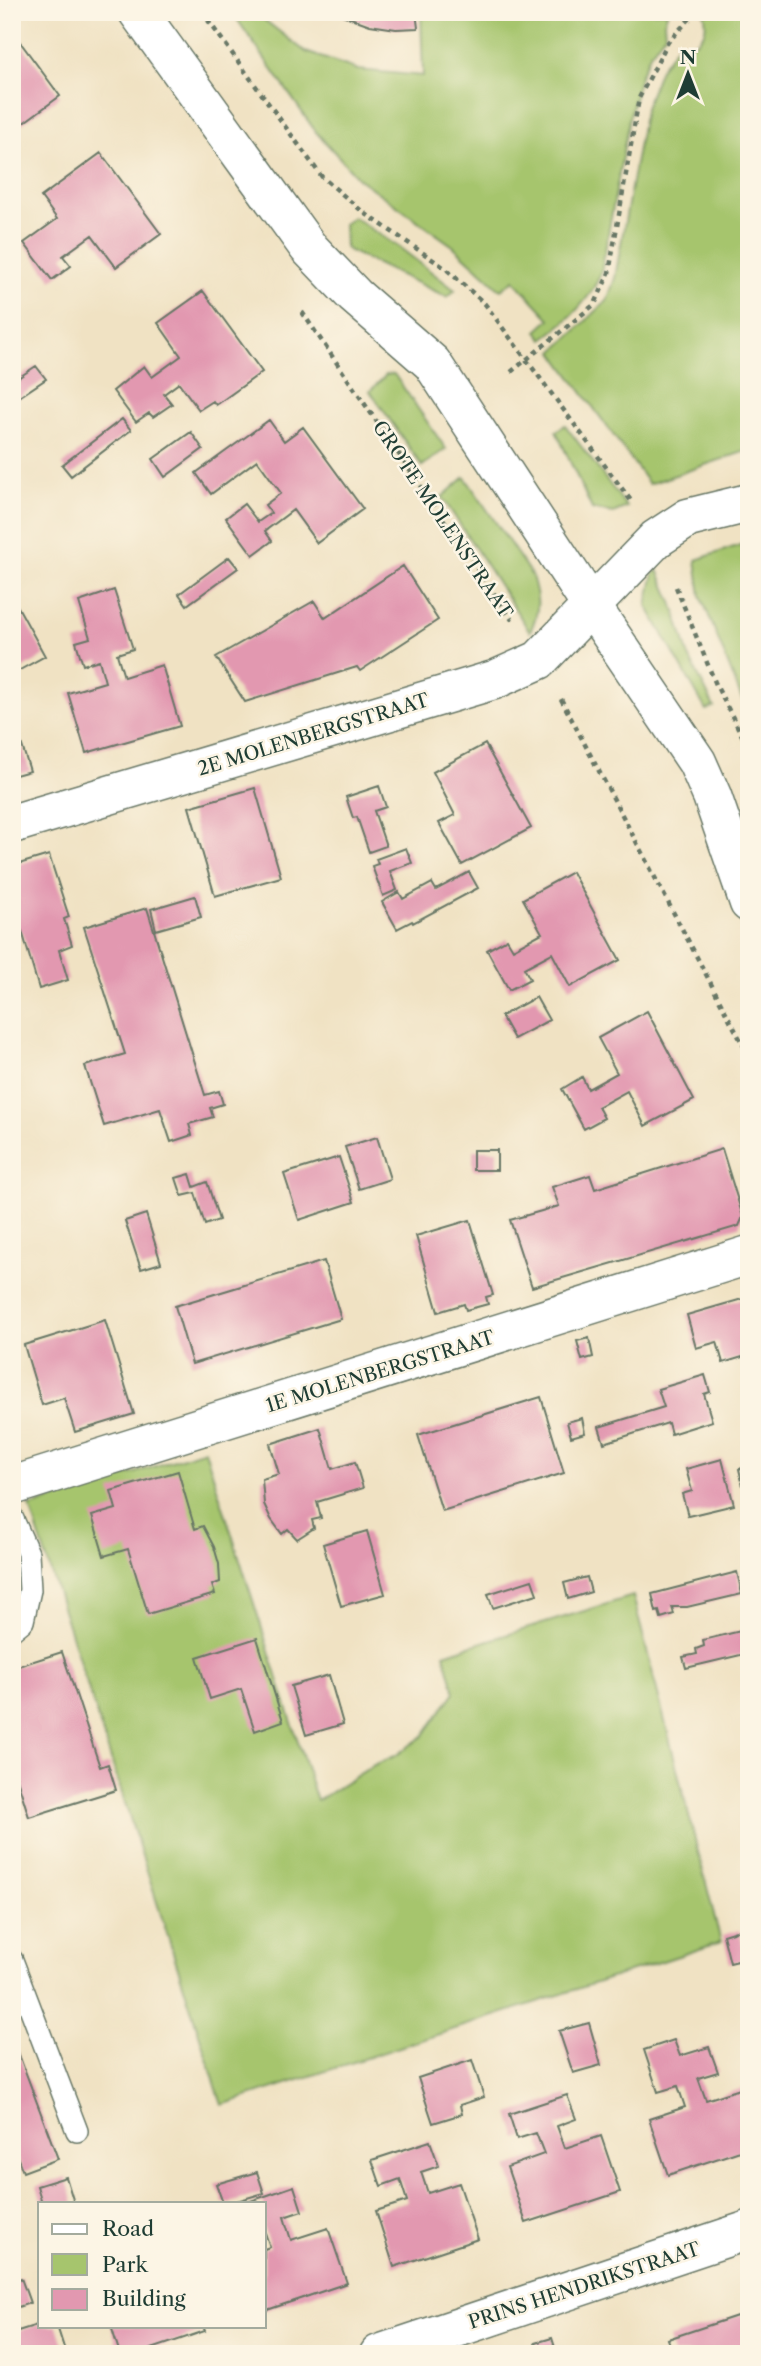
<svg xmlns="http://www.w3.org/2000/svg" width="761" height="2366" font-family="'Libre Caslon Text',serif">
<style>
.green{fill:#a6c56d;stroke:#628150;stroke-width:2}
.building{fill:#e298b0}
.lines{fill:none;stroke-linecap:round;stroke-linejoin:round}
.service-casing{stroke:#687766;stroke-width:24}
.minor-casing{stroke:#687766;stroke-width:41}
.tertiary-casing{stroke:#687766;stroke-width:41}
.path{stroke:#687766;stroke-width:4.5;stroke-dasharray:5 5;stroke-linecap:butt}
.service{stroke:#fff;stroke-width:21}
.minor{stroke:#fff;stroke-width:38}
.tertiary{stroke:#fff;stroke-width:38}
.labels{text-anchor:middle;stroke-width:5;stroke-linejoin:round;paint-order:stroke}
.street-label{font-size:19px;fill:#1f3d34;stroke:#fcf5e5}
</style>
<rect width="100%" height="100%" fill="#fcf5e5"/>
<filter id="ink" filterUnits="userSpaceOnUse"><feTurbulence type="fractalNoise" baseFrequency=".0143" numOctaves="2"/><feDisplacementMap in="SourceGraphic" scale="14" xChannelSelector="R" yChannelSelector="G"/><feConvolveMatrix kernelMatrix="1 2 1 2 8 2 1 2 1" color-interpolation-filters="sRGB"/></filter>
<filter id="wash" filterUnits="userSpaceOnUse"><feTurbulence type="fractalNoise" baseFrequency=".00686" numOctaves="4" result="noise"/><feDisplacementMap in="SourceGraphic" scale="28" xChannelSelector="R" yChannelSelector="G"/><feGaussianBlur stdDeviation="1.57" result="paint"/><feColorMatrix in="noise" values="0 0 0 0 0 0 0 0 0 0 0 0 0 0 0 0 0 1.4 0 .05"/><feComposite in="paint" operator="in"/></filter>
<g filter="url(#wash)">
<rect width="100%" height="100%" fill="#f0e2c3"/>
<!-- green -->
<path class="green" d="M232 12H254L306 52 358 70 423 76 421 12H668L664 22 665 34 650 54 640 76 629 119 601 273C590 301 567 322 543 339L537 331 550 319 514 280 501 290 453 246 359 179 316 132Z
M749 12V450L649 484 553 352 607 301 615 278 645 108 660 69 677 45C698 47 710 34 704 13Z
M353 217 400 248 455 290 447 297 349 251 345 247 344 224Z
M394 374 446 449 422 466 370 391 386 375Z
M565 425 627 507 613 513 592 509 556 431Z
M465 477 532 576C539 599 540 610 530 632L442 497Z
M749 542V711L741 697 701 596 696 560Z
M658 570 672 602 689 657 714 707 706 710 647 606 654 572Z
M205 1450 317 1801 374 1765 395 1756 423 1736 455 1692 444 1654 633 1596 721 1942 222 2105 30 1507Z"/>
<g id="blocks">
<!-- building -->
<path class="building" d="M334 12H416L418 28 396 29 370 25Z
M12 31 60 96 15 129 12 126Z
M101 153 161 234 116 267 92 235 63 256 71 266 52 280 24 243 57 219 41 197Z
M203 291 262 372 216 405 213 401 199 410 179 383 164 394 172 404 153 417 149 413 136 422 113 391 144 366 152 377 181 356 158 323Z
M36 366 46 379 16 399 12 393V382Z
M122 419 131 430 71 476 62 465Z
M269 420 284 441 303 427 363 509 317 543 293 510 265 531 272 541 253 555 226 518 244 504 258 522 271 513 265 505 281 493 257 460 211 494 196 473Z
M191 432 203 449 165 477 153 459Z
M229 557 238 568 187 605 179 594Z
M403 566 438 620 360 671 357 667 245 702 216 657 314 601 325 618Z
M114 590 133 649 117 654 124 677 162 665 180 726 86 753 68 693 105 682 99 660 83 665 76 642 90 638 79 602Z
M18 607 45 656 18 671 12 660V610Z
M12 714 30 771 12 776Z
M485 744 531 828 462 865 439 823 455 815 433 772Z
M379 786 386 807 374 811 386 846 369 852 357 817 353 818 346 797Z
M255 788 281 877 215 896 189 807Z
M406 848 412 863 390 871 397 890 383 896 372 866 378 864 376 859Z
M49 855 69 917 64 919 72 945 59 950 68 980 39 989 22 931 18 932 12 914V866Z
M469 872 478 888 413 923 412 921 397 929 382 902 399 892 403 899 432 883 436 890Z
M572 872 620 960 570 987 552 953 524 968 530 979 509 990 487 950 507 939 513 949 542 933 523 899Z
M195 896 201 917 156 930 151 909Z
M147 908 205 1095 219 1091 223 1104 210 1108 213 1117 189 1124 192 1135 171 1142 160 1109 104 1126 85 1066 125 1054 84 927Z
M536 997 549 1020 514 1039 501 1016Z
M647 1011 694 1100 645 1126 627 1091 598 1107 604 1118 584 1129 562 1089 582 1077 588 1089 617 1073 598 1038Z
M377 1137 390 1179 359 1189 345 1147Z
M722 1149 743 1217 739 1226 532 1287 510 1220 559 1206 552 1187 590 1175 595 1189Z
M473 1150H497V1170H473Z
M339 1157 354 1202 299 1220 284 1174Z
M190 1174 194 1187 207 1182 219 1220 205 1225 195 1193 182 1196 176 1178Z
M146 1214 161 1263 141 1269 125 1221Z
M470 1220 493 1295 486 1297 488 1304 466 1310 464 1304 438 1312 416 1236Z
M324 1261 341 1319 192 1364 175 1306Z
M749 1297V1355L723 1363 717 1342 696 1348 687 1315Z
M105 1320 134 1414 75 1432 64 1398 42 1405 24 1345Z
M589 1338 593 1357 582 1360 577 1341Z
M705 1375 710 1392 704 1394 712 1421 671 1434 668 1423 604 1443 599 1427 664 1407 658 1389Z
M541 1397 564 1473 442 1511 418 1435Z
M582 1418 585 1433 571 1437 567 1422Z
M320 1428 332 1469 355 1462 363 1488 317 1502 321 1518 312 1520 314 1528 297 1539 288 1529 282 1534 271 1519 264 1504 262 1479 279 1474 270 1444Z
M722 1459 734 1505 688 1516 682 1494 692 1491 686 1469Z
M749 1466V1489L744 1490 739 1469Z
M178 1471 195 1529 203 1526 214 1547 219 1564 220 1582 212 1585 215 1594 148 1614 128 1549 104 1556 92 1516 116 1509 111 1491Z
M367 1531 385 1594 341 1606 323 1544Z
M737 1572 742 1594 687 1607H672L674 1614 661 1618 659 1611 656 1612 652 1594Z
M587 1577 591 1592 568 1599 564 1583Z
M532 1580 537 1594 493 1608 488 1594Z
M749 1629V1653L686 1668 683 1657 697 1654 696 1649 704 1646 703 1640Z
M257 1638 283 1721 255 1731 241 1689 210 1699 197 1657Z
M62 1652 100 1767 108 1764 116 1790 29 1817 12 1763V1668Z
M329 1675 343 1724 306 1735 291 1686Z
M739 1930 746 1959 730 1963 723 1935Z
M589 2023 601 2065 573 2073 559 2031Z
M12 2036 58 2159 23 2172 12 2143Z
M674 2040 680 2056 709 2047 718 2072 698 2078 706 2100 743 2088 749 2106V2148L668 2175 649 2119 685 2107 678 2086 658 2092 644 2050Z
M472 2060 484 2097 460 2105 462 2114 433 2123 418 2078Z
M567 2095 576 2119 557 2126 565 2148 601 2136 620 2192 526 2223 507 2167 544 2154 536 2133 517 2139 509 2114Z
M430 2141 439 2166 421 2172 428 2193 459 2183 478 2239 394 2267 376 2211 407 2201 400 2179 381 2186 372 2160Z
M257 2172 264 2193 230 2203H223L216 2184Z
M66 2177 74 2203H42L37 2186Z
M294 2186 302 2211 284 2217 291 2240 328 2228 347 2283 264 2311V2249L270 2247 264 2230V2203H245Z
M21 2278 30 2303 12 2309V2281Z
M749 2312V2354H673L668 2339Z
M12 2317 18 2331 40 2324V2326H57L66 2354H12Z
M111 2326H203L205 2331 137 2354H120Z
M552 2338 557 2354H539L535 2343Z"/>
</g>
</g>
<g filter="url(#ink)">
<use href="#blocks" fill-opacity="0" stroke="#687766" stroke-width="2"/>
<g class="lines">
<!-- service casing -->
<g class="service-casing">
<path id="service" d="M12 1517 28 1553 30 1590 23 1621 12 1630
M12 1960 77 2131"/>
</g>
<!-- minor casing -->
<g class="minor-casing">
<path id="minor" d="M12 824 494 680 539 660 656 539 688 518 749 503
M12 1486 749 1255
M379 2354 749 2230"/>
</g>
<!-- tertiary casing -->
<g class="tertiary-casing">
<path id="tertiary" d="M138 12 308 247 355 296 432 363 592 607 697 762 712 796 749 903"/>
</g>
<!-- path -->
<path class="path" d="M202 12 322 177 363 212 445 268 485 304 632 502
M302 312 512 620
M511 372 595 304 609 273 639 98 668 42 696 12
M676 587 717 687 749 749
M561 699 749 1056"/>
<!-- service -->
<use href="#service" class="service"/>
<!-- minor -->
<use href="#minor" class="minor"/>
<!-- tertiary -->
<use href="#tertiary" class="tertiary"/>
</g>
</g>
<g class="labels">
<!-- street labels -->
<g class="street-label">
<text transform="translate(443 519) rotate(56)" y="7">GROTE MOLENSTRAAT</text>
<text transform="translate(313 734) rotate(-17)" y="7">2E MOLENBERGSTRAAT</text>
<text transform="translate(380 1371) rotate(-17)" y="7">1E MOLENBERGSTRAAT</text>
<text transform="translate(584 2285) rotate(-18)" y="7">PRINS HENDRIKSTRAAT</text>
</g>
</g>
<!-- margin -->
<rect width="761" height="2366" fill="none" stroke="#fcf5e5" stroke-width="42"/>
<!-- legend -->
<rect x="38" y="2202" width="228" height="126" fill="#fcf5e5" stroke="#a4ab9e" stroke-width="2"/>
<rect x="52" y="2224" width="35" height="10" fill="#ffffff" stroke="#a4ab9e" stroke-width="2"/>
<text x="102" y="2236" font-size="21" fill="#1f3d34">Road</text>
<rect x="52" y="2254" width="35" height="21" fill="#a6c56d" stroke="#a4ab9e" stroke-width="2"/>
<text x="102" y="2272" font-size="21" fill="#1f3d34">Park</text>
<rect x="52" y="2289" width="35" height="21" fill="#e298b0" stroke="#a4ab9e" stroke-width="2"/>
<text x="102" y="2306" font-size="21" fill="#1f3d34">Building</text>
<!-- north arrow -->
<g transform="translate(688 74)" stroke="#fcf5e5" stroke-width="5" paint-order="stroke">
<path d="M0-5L12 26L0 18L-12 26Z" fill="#1f3d34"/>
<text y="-10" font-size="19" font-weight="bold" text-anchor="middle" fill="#1f3d34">N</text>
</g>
</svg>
